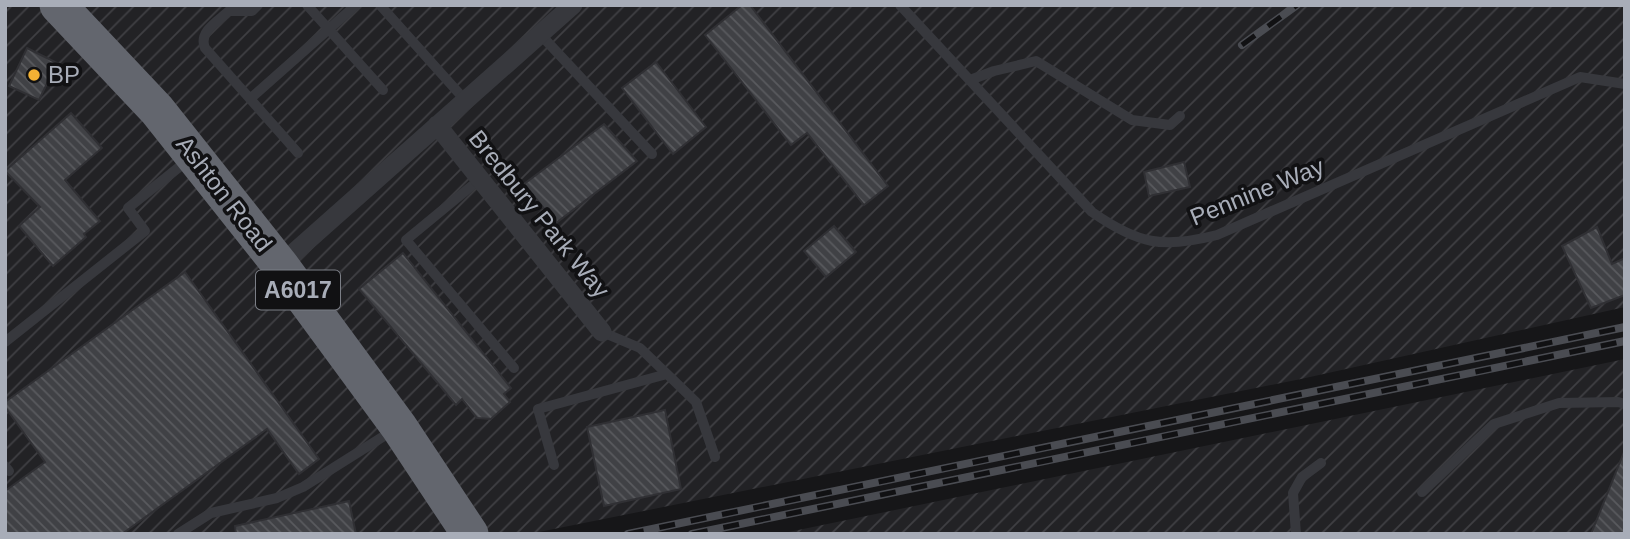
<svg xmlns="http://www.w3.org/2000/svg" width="1630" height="539" font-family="Arial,sans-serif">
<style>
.industrial{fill:url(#industrial-furrows)}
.building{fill:url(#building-back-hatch);stroke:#303034;stroke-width:2}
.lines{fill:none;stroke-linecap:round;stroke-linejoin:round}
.lane{stroke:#37383d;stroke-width:10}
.street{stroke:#37383d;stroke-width:19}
.highway{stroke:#63666e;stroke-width:37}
.rail-casing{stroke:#4a4c52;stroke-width:8}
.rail{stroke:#111113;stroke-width:5;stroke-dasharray:16;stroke-linecap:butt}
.poi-dot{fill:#f2b134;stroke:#111113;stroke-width:2.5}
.labels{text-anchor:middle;stroke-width:7;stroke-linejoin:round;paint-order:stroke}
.shield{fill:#111113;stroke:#7b7e86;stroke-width:2}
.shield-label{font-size:23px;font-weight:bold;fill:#a8adb8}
.poi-label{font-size:24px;fill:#a8adb8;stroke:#111113;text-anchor:start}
.street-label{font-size:24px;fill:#a8adb8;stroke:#111113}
</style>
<defs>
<pattern id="industrial-furrows" width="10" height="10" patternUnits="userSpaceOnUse" patternTransform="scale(1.75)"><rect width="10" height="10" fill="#222225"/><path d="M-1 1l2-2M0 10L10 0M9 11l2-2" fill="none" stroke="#3f3f43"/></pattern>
<pattern id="building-back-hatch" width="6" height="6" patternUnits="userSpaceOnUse" patternTransform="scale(1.75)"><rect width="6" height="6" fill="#404145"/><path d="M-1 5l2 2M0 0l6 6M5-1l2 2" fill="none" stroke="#595a5e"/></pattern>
</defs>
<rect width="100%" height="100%" fill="#161618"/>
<!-- industrial -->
<path class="industrial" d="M5 5H1625V307L1301 379 529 534H5Z
M1625 359V534H779Z"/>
<!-- building -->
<path class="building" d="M742 5H750L888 186 864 205 807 133 791 145 705 35Z
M27 48 57 63 39 100 9 86Z
M656 62 706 127 673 154 622 88Z
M71 113 102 148 65 180 100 221 84 234 86 237 53 266 19 226 40 207 5 171Z
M604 124 637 161 556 223 524 184Z
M1184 162 1190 187 1149 196 1144 172Z
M834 226 856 252 826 277 804 251Z
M1597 227 1612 264 1625 258V295L1591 308 1562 246Z
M403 253 511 388 504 394 510 402 491 419 477 418 462 399 456 405 359 289Z
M185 272 319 459 299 474 267 429 122 534H5V491L45 462 5 407V402Z
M665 410 681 489 604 506 587 427Z
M1624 452 1625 534H1591Z
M349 501 356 534H236L235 526Z"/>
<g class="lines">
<!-- lane -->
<path class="lane" d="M258 5 252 11H229C218 21 198 32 205 48L298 153
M307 5 383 90
M380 5 465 100
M900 5 1092 212C1138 244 1162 249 1217 235L1580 77 1625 84
M540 34 652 154
M970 80 994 71 1036 61 1132 120 1170 125 1180 116
M251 98 356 5
M480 179 406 240 514 368
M602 332 640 348 667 374
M5 342 145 231 128 208 188 160
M554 465 538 409 667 374 696 402 715 457
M5 466 9 471
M1422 492 1494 424 1559 403 1618 402 1625 404
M178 534 211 513 277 498 303 487 392 431
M1296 534 1293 493 1302 477 1321 463"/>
<!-- street -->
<path class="street" d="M437 125 602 332
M280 265 573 5"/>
<!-- highway -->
<path class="highway" d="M58 5 157 110 280 265 399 427 470 534"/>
<!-- rail casing -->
<g class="rail-casing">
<path id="rail" d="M1242 45 1297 5
M628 534 1625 327
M692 534 1625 341"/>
</g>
<!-- rail -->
<use href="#rail" class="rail"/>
</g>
<!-- markers -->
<circle class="poi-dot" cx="34" cy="75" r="7"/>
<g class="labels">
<!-- shield labels -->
<rect class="shield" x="256" y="270.5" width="84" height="39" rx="5"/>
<g class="shield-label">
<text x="298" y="298">A6017</text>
</g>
<!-- poi labels -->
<g class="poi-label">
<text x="48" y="83">BP</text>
</g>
<!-- street labels -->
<g class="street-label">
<text transform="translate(1257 192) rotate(-22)" y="8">Pennine Way</text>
<text transform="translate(224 194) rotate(52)" y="8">Ashton Road</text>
<text transform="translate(539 214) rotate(51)" y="8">Bredbury Park Way</text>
</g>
</g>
<!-- border -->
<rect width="1630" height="539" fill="none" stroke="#a8adb8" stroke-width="14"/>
</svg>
